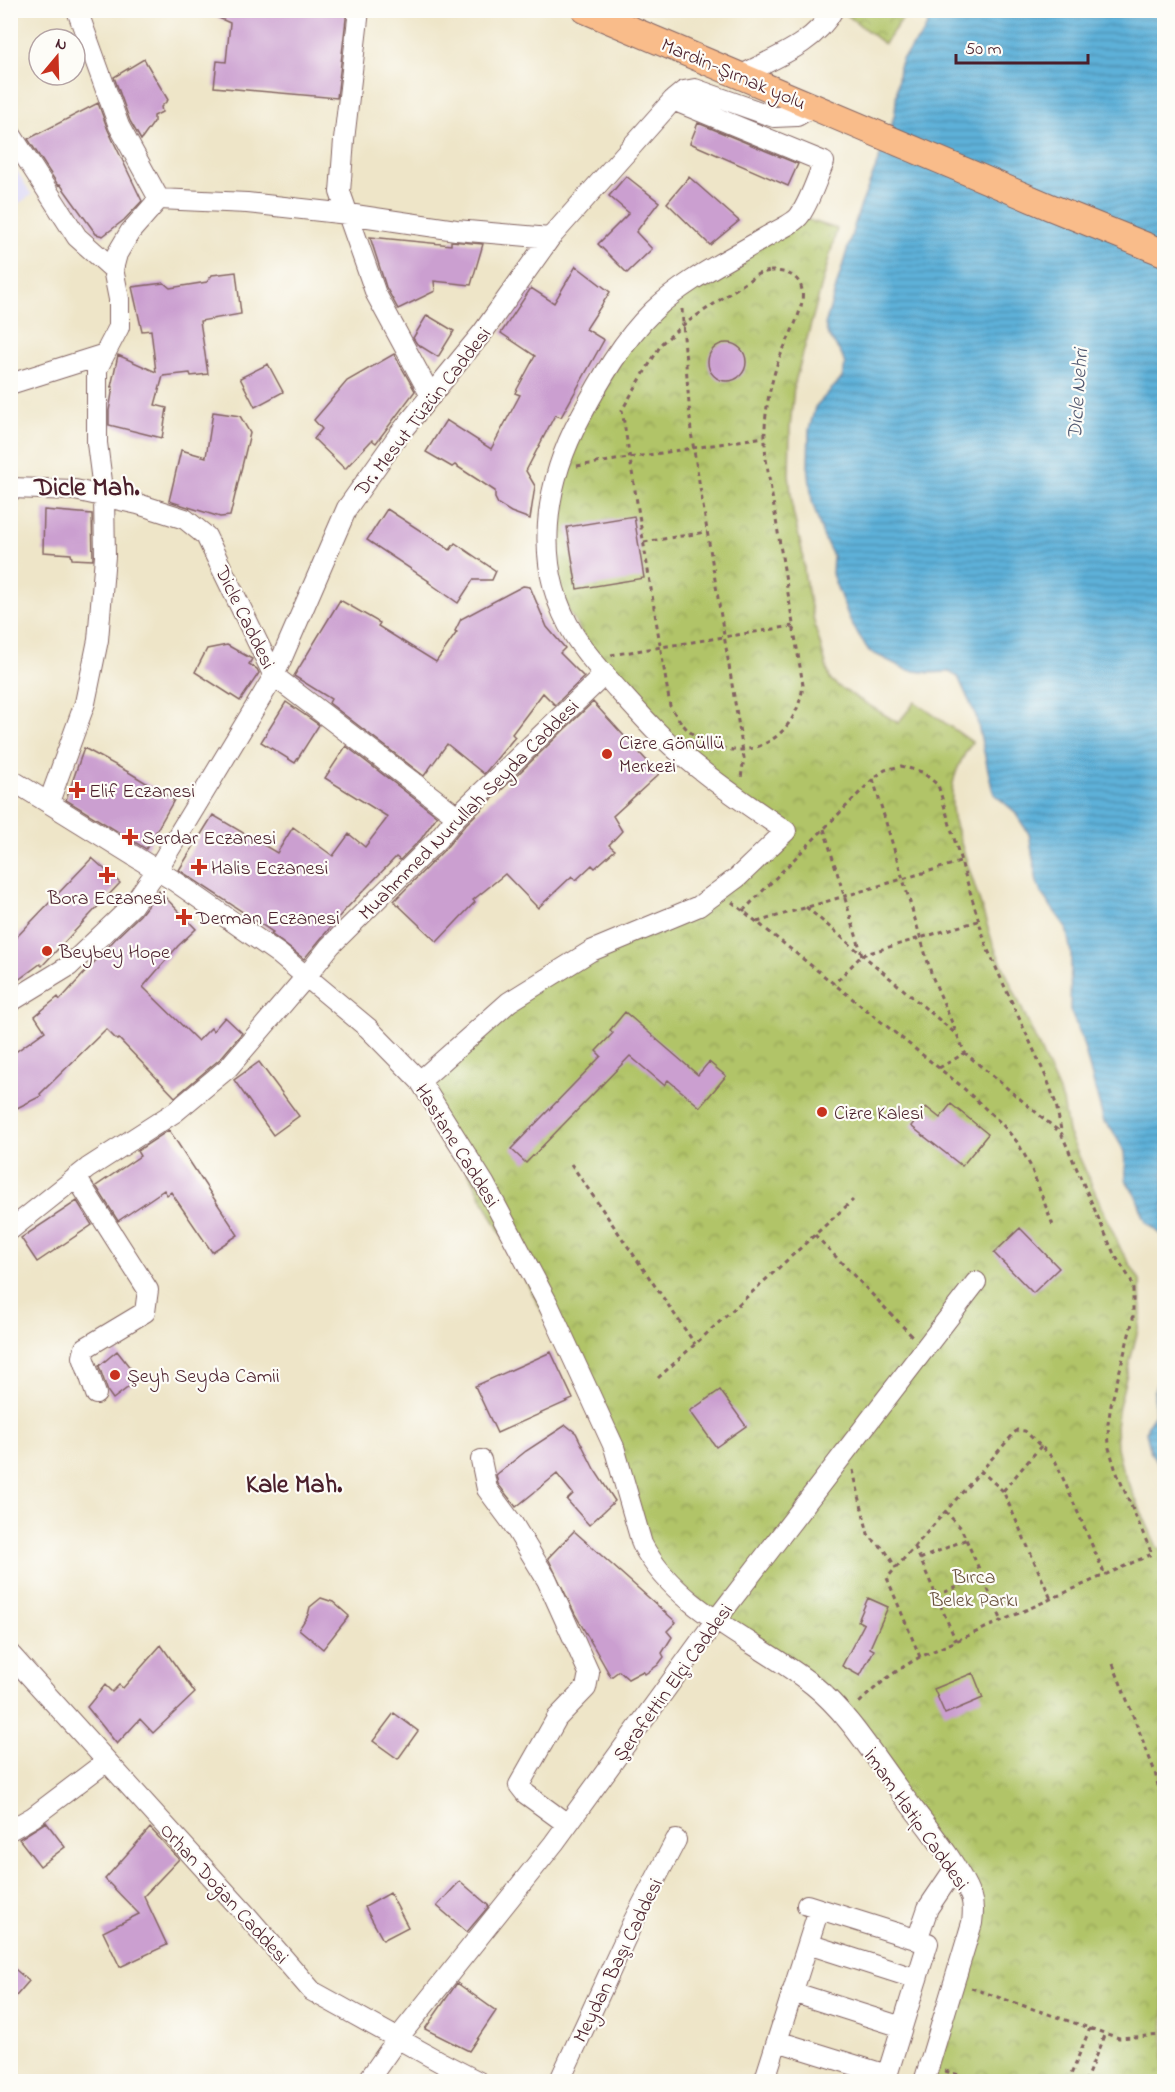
<svg xmlns="http://www.w3.org/2000/svg" width="1175" height="2092" font-family="'Indie Flower',sans-serif">
<style>
.built{fill:#dad6f7}
.park{fill:url(#park-crowns);stroke:#7e724a;stroke-width:1.5}
.water{fill:url(#water-rules);stroke:#546882;stroke-width:1.5}
.building{fill:#cb9fd0}
.lines{fill:none;stroke-linecap:round;stroke-linejoin:round}
.minor-casing{stroke:#836462;stroke-width:22}
.major-casing{stroke:#836462;stroke-width:28}
.path{stroke:#836462;stroke-width:3;stroke-dasharray:4.5 4.5;stroke-linecap:butt}
.minor{stroke:#fff;stroke-width:20}
.major{stroke:#f9bc8a;stroke-width:26}
.poi-dot{fill:#c8321e;stroke:#fdfcf7;stroke-width:2}
.labels{text-anchor:middle;stroke-width:4.5;stroke-linejoin:round;paint-order:stroke}
.street-label{font-size:20px;fill:#4a1f2b;stroke:#fdfcf7}
.poi-label{font-size:20px;fill:#4a1f2b;stroke:#fdfcf7;text-anchor:start}
.park-label{font-size:20px;fill:#69513d;stroke:#fdfcf7}
.water-label{font-size:21px;font-style:italic;fill:#525971;stroke:#fdfcf7}
.district-label{font-size:26px;font-weight:bold;fill:#4a1f2b;stroke:#fdfcf7}
</style>
<defs>
<pattern id="park-crowns" width="20" height="18" patternUnits="userSpaceOnUse" patternTransform="scale(1.5)"><rect width="20" height="18" fill="#b1c468"/><path d="M2 6a3 3 0 1 1 6 0M12 15a3 3 0 1 1 6 0" fill="none" stroke="#929f56"/></pattern>
<pattern id="water-rules" width="6" height="5" patternUnits="userSpaceOnUse" patternTransform="scale(1.5)"><rect width="6" height="5" fill="#5db1d9"/><path d="M0 2.5h6" fill="none" stroke="#4f8fb0"/></pattern>
</defs>
<rect width="100%" height="100%" fill="#fdfcf7"/>
<filter id="ink" filterUnits="userSpaceOnUse"><feTurbulence type="fractalNoise" baseFrequency=".0167" numOctaves="2"/><feDisplacementMap in="SourceGraphic" scale="12" xChannelSelector="R" yChannelSelector="G"/><feConvolveMatrix kernelMatrix="1 2 1 2 8 2 1 2 1" color-interpolation-filters="sRGB"/></filter>
<filter id="wash" filterUnits="userSpaceOnUse"><feTurbulence type="fractalNoise" baseFrequency=".008" numOctaves="4" result="noise"/><feDisplacementMap in="SourceGraphic" scale="24" xChannelSelector="R" yChannelSelector="G"/><feGaussianBlur stdDeviation="1.35" result="paint"/><feColorMatrix in="noise" values="0 0 0 0 0 0 0 0 0 0 0 0 0 0 0 0 0 1.4 0 .05"/><feComposite in="paint" operator="in"/></filter>
<g filter="url(#wash)">
<rect width="100%" height="100%" fill="#eee5c8"/>
<!-- built -->
<path class="built" d="M10 160 32 195 11 208H10Z"/>
<!-- park -->
<path class="park" d="M842 11H908L884 44Z
M799 217 837 229 794 386 790 428 789 474 793 512 802 550 805 578 815 626 830 679 839 687 898 723 915 702 972 742C954 770 949 785 953 818L993 944 1063 1101 1068 1132 1122 1252 1140 1280 1141 1317 1119 1406 1116 1426 1117 1447 1122 1469 1157 1547 1164 1553V2081H924L974 1910 845 1717 654 1564 614 1447 420 1081 509 1002 699 906 786 831 727 790 605 674 552 582 558 470 636 329Z"/>
<!-- water -->
<path class="water" d="M946 10 1164 11V1241L1163 1236 1146 1222 1136 1196 1126 1180 1125 1152 1111 1128 1104 1122 1081 1036 1070 1010 1071 953 1066 927 1041 893 1037 882 1029 834 1014 811 994 794 992 788 976 716 958 677 949 672 930 673 907 670 869 651 851 623 836 585 832 574 833 556 823 536 812 501 808 466 809 430 815 407 842 378 845 365 842 355 828 335 825 325 858 213 891 128 895 112 899 67 902 59 923 34 931 16Z
M1164 1365V1472L1151 1453 1146 1432 1148 1424 1155 1414 1154 1391Z"/>
<g id="blocks">
<!-- building -->
<path class="building" d="M201 10H347L337 98 214 87 217 61 226 62 230 23Z
M144 59 168 100 161 107 162 112 154 116V122L141 140 130 121 114 77Z
M98 103 108 130 142 201 124 220 103 236 96 234 60 184 58 185 28 139Z
M698 123 798 164 788 186 690 143Z
M626 176 659 202 636 232 652 249 627 273 598 244 629 213 609 196Z
M689 177 739 221 710 245 667 203Z
M370 237 451 245V241L483 244 471 285 434 281 435 291 398 309 386 287Z
M576 266 610 292 586 329 604 340 561 417 555 415 526 471 535 486 530 519 511 512 498 504 495 498V491L455 465 452 467 426 452 446 420 491 449 520 395 515 393 535 356 501 333 531 288 554 303Z
M236 272 241 314 200 321 208 374 191 376 190 373 163 376 155 405 167 408 162 438 109 425V411L113 387H111L118 355 156 372 151 330 142 331 132 287 164 283 170 288 207 282 212 275Z
M427 315 454 331 438 357 417 344 413 338Z
M708 362a19 19 0 1 1 38 0a19 19 0 1 1-38 0Z
M394 354 415 391 376 443 372 440 345 469 314 439 322 429 314 420 347 381Z
M268 364 283 392 255 407 240 378Z
M213 412 240 416 250 433 230 516 220 517 169 501 181 450 206 457Z
M387 509 450 550 455 543 496 571 492 580H473L458 603 428 582 429 581 367 540Z
M44 510 92 514 93 560 72 559 71 554 43 552Z
M634 516 644 578 577 589 567 527Z
M523 586 530 587 547 627 565 648 560 653 584 677 555 705 543 693 512 734 515 737 484 774 447 744 424 776 329 703 331 699 294 676 340 600 380 623 378 626 436 662 457 632 455 631 461 619Z
M227 645 252 659 249 664 257 669 259 673 240 701 195 672 207 649Z
M286 702 319 725 295 763 261 742Z
M593 702 659 774 613 816 622 831 609 845 615 850 595 868 592 865 576 880 572 876 538 908 505 874 473 900 475 902 437 942 394 901 446 848 466 824Z
M346 746 437 816 421 839 400 860 396 857 343 912 304 959 271 934 273 932 179 870 213 815 277 853 293 827 333 856 349 834 365 847 388 817 325 778Z
M84 748 130 773 174 800 146 849 66 800Z
M92 858 120 883 42 966 40 964 10 986V944Z
M159 891 196 929 178 946 143 987 198 1041 211 1028 213 1031 225 1017 242 1033 220 1059 175 1097 119 1039 117 1040 106 1029 40 1094 41 1096 17 1108 10 1100V1056L45 1031 35 1016 58 997 60 1000 117 937 140 915Z
M625 1012 698 1075 709 1062 726 1076 700 1107 668 1080 664 1085 630 1056 526 1163 511 1149 601 1056 596 1051 613 1033 610 1030Z
M259 1062 299 1116 273 1135 234 1080Z
M951 1104 988 1134 962 1166 911 1126 926 1107 940 1118Z
M169 1130 238 1235 212 1252 171 1192 167 1195 164 1190 118 1221 96 1186 140 1156 137 1151Z
M77 1201 92 1225 37 1262 21 1238Z
M1020 1228 1059 1268 1033 1293 994 1253Z
M117 1351 139 1379 113 1399 108 1392 99 1366Z
M551 1352 573 1399 497 1433 475 1386Z
M720 1390 746 1426 716 1447 690 1411Z
M566 1425 576 1433 594 1469 615 1501 589 1525 567 1500 573 1494 557 1474 516 1507 498 1484 496 1475 526 1451Z
M574 1531 676 1622 667 1631 672 1637 662 1653 664 1657 658 1665 645 1674 643 1671 628 1679 619 1671 611 1677 575 1614 548 1558Z
M321 1598 333 1602 349 1616 323 1649 299 1629 308 1615 310 1607Z
M868 1598 888 1607 870 1648 874 1650 860 1676 842 1666 864 1624 858 1621Z
M161 1645 195 1693 153 1733 140 1719 117 1744 87 1707 105 1685 112 1692 119 1685 123 1688Z
M973 1673 983 1698 945 1714 934 1689Z
M394 1713 418 1731 398 1759 373 1741Z
M46 1822 65 1847 40 1866 19 1839Z
M150 1828 179 1859 144 1896 167 1945 120 1967 103 1932 139 1914 105 1879Z
M460 1881 489 1906 467 1932 437 1906Z
M390 1893 408 1927 383 1940 365 1907Z
M10 1965 29 1981 10 2003Z
M457 1983 496 2011 469 2051 425 2029Z"/>
</g>
</g>
<g filter="url(#ink)">
<use href="#blocks" fill-opacity="0" stroke="#836462" stroke-width="1.5"/>
<g class="lines">
<!-- minor casing -->
<g class="minor-casing">
<path id="minor" d="M77 10 119 126 159 199
M359 10 344 140 340 192 376 294 431 396
M740 76C773 58 814 45 833 10
M10 133 77 237 113 269
M159 199 247 203 348 214 456 230 550 238
M10 384 105 354
M10 488 75 490 138 504 185 519 206 536 274 676 457 816
M10 779 176 882 279 954 368 1028 420 1081 484 1183 548 1304 614 1447 642 1544C677 1611 756 1640 813 1685 848 1713 873 1755 900 1791 924 1824 955 1858 971 1897 974 1906 973 1914 972 1923L924 2082
M49 802 85 703 98 640 105 556 104 497 97 443V369L119 327V299L113 269 117 254 130 232 159 199
M10 1002 69 966 132 906 157 870 274 676 347 508 400 433 483 332 550 238 673 100 684 91 695 89 774 117 797 116 814 106
M420 1081 509 1002 591 951 699 906 738 877 786 831C752 808 718 785 687 759 662 739 641 715 620 692 604 674 587 656 574 635 532 566 544 484 581 416 600 380 623 340 653 311 685 280 728 260 766 237 774 232 795 223 800 215 810 201 817 178 824 162L673 100
M76 1177 148 1290 145 1312 85 1348 83 1357 96 1394
M10 1230 88 1168 175 1112 228 1068 305 978 330 946 438 839 457 816 605 674
M481 1460 487 1489 513 1524 547 1580 589 1673 586 1688 557 1718 519 1785 526 1794 567 1824
M10 1654 248 1917 312 1991 442 2063 479 2082
M10 1830 33 1817 107 1761
M807 1905 928 1943 885 2082
M917 1940 928 1908 955 1868
M808 1944 917 1979
M792 1992 902 2027
M777 2041 887 2075
M10 2080 11 2082
M367 2082 398 2038 554 1843 716 1620 976 1282
M559 2082 633 1922 676 1840
M764 2082 819 1909"/>
</g>
<!-- major casing -->
<g class="major-casing">
<path id="major" d="M585 10 1050 207 1164 253"/>
</g>
<!-- path -->
<path class="path" d="M770 271C784 271 799 274 802 290 806 312 782 346 776 368 766 401 763 425 766 459L803 685C796 745 737 770 690 732 682 725 676 715 670 706L622 410 662 343 683 325 758 274Z
M682 309 691 432 744 758 741 778
M577 466 764 437
M644 542 707 532
M611 655 793 626
M873 779 932 976 965 1053 1062 1134
M824 829 862 955 834 984
M732 902 960 1085 1001 1123 1018 1143 1030 1165 1054 1228
M806 907 956 1034
M743 911 875 777 885 770 901 766 922 772 938 785 987 948 1047 1079 1056 1104 1062 1135 1114 1254 1131 1280 1133 1290V1319L1111 1405 1108 1424 1109 1448 1116 1471 1152 1554 920 1657C896 1670 877 1685 858 1704
M757 922 960 862
M862 955 978 921
M939 1068 965 1053
M571 1164 695 1344
M815 1235 913 1337
M658 1378 853 1200
M1041 1446 1003 1491 1051 1599
M853 1470 868 1534 871 1538 885 1550 896 1568
M980 1470 1003 1491
M945 1511 961 1528 1002 1621
M915 1547 956 1641
M920 1559 967 1539
M936 1596 983 1576
M920 1657 887 1578 1017 1430 1025 1431 1055 1460 1105 1575
M1113 1664 1155 1772 1164 1813
M971 1988 1119 2038 1164 2035
M945 2071 984 2082
M1068 2082 1090 2028
M1085 2082 1105 2033"/>
<!-- minor -->
<use href="#minor" class="minor"/>
<!-- major -->
<use href="#major" class="major"/>
</g>
</g>
<!-- markers -->
<g class="poi-dot">
<circle cx="607" cy="754" r="6"/>
<path d="M74 781h6v6h6v6h-6v6h-6v-6h-6v-6h6z"/>
<path d="M127 828h6v6h6v6h-6v6h-6v-6h-6v-6h6z"/>
<path d="M196 858h6v6h6v6h-6v6h-6v-6h-6v-6h6z"/>
<path d="M104 866h6v6h6v6h-6v6h-6v-6h-6v-6h6z"/>
<path d="M181 908h6v6h6v6h-6v6h-6v-6h-6v-6h6z"/>
<circle cx="47" cy="951" r="6"/>
<circle cx="822" cy="1112" r="6"/>
<circle cx="115" cy="1375" r="6"/>
</g>
<g class="labels">
<!-- street labels -->
<g class="street-label">
<text transform="translate(734 73) rotate(23)" y="7">Mardin-Şırnak yolu</text>
<text transform="translate(422 411) rotate(-52)" y="7">Dr. Mesut Tüzün Caddesi</text>
<text transform="translate(246 617) rotate(64)" y="7">Dicle Caddesi</text>
<text transform="translate(468 809) rotate(-45)" y="7">Muahmmed Nurullah Seyda Caddesi</text>
<text transform="translate(458 1145) rotate(58)" y="7">Hastane Caddesi</text>
<text transform="translate(672 1682) rotate(-54)" y="7">Şerafettin Elçi Caddesi</text>
<text transform="translate(917 1819) rotate(55)" y="7">İmam Hatip Caddesi</text>
<text transform="translate(225 1893) rotate(48)" y="7">Orhan Doğan Caddesi</text>
<text transform="translate(617 1960) rotate(-64)" y="7">Meydan Başı Caddesi</text>
</g>
<!-- poi labels -->
<g class="poi-label">
<text x="619" y="749">Cizre Gönüllü<tspan x="619" dy="23">Merkezi</tspan></text>
<text x="89" y="797">Elif Eczanesi</text>
<text x="142" y="844">Serdar Eczanesi</text>
<text x="211" y="874">Halis Eczanesi</text>
<text x="107" y="904" text-anchor="middle">Bora Eczanesi</text>
<text x="196" y="924">Derman Eczanesi</text>
<text x="59" y="958">Beybey Hope</text>
<text x="834" y="1119">Cizre Kalesi</text>
<text x="127" y="1382">Şeyh Seyda Camii</text>
</g>
<!-- park labels -->
<g class="park-label">
<text x="974" y="1583">Bırca<tspan x="974" dy="23">Belek Parkı</tspan></text>
</g>
<!-- water labels -->
<g class="water-label">
<text transform="translate(1077 394) rotate(-86)" y="7">Dicle Nehri</text>
</g>
<!-- district labels -->
<g class="district-label">
<text x="87" y="495">Dicle Mah.</text>
<text x="294" y="1492">Kale Mah.</text>
</g>
</g>
<!-- margin -->
<rect width="1175" height="2092" fill="none" stroke="#fdfcf7" stroke-width="36"/>
<!-- north arrow -->
<g transform="translate(57 57) rotate(19)"><circle r="28" fill="#fdfcf7" stroke="#b5a4a5" stroke-width="1.5"/>
<path d="M0-4.5L10 22L0 15L-10 22Z" fill="#c8321e"/>
<text y="-9" font-size="16" font-weight="bold" text-anchor="middle" fill="#4a1f2b">N</text>
</g>
<!-- scale -->
<path d="M956 54v9h132v-9" fill="none" stroke="#4a1f2b" stroke-width="3"/>
<text x="965" y="54" font-size="18" fill="#4a1f2b" stroke="#fdfcf7" stroke-width="4.5" paint-order="stroke">50 m</text>
</svg>
